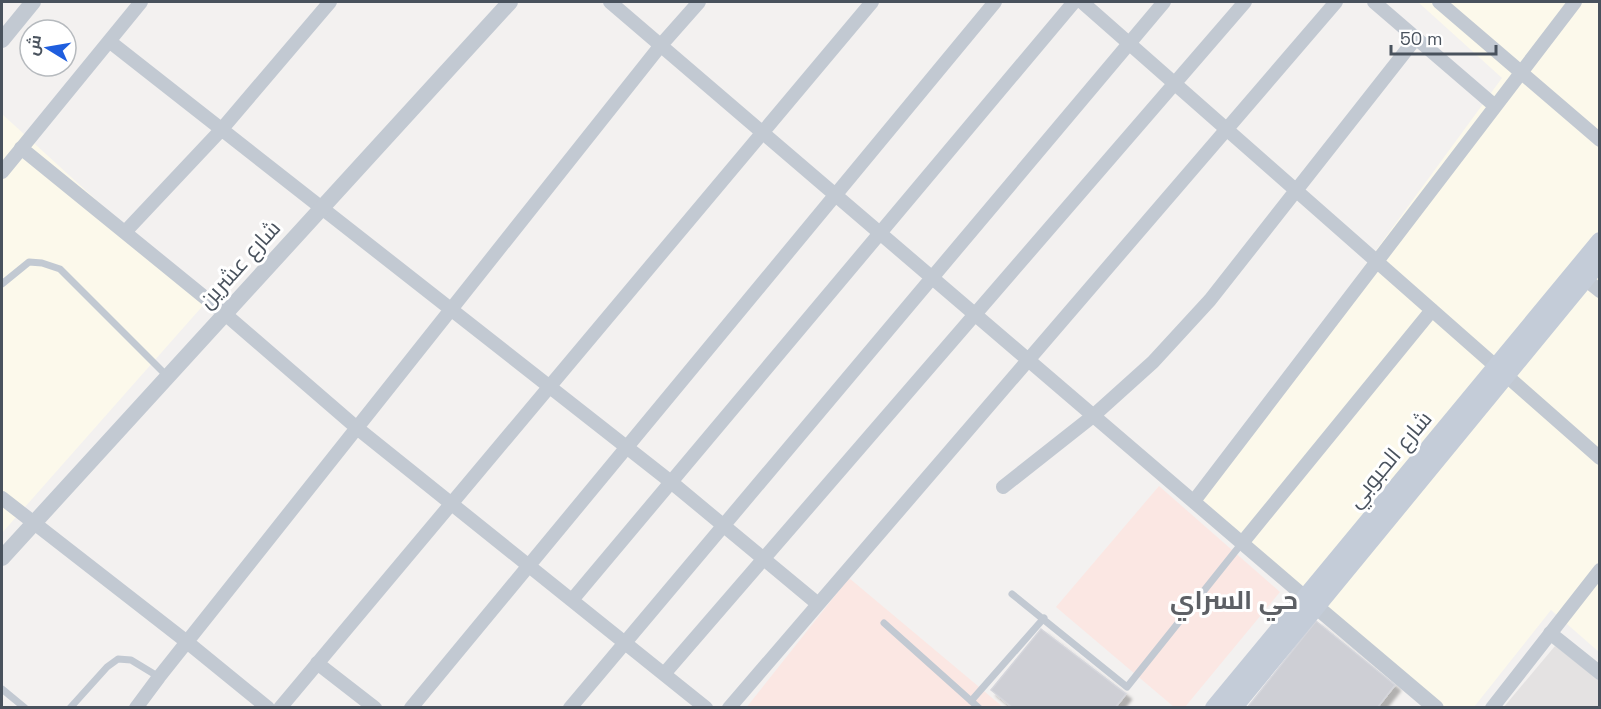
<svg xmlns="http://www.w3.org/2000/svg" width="1601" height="709" font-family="'Space Grotesk',Cairo,sans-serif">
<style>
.commercial{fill:#fcf9eb}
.education{fill:#e4e2e2}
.medical{fill:#fbe7e3}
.building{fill:#cecfd5;stroke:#d5d6dc;stroke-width:1.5;filter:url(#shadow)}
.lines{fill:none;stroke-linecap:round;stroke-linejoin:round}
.service{stroke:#c2c9d2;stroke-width:7}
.minor{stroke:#c2c9d2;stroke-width:14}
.tertiary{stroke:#c2c9d2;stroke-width:16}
.secondary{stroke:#c4ccd8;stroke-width:18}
.labels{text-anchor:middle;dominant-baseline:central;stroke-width:6;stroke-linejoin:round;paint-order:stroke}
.street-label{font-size:22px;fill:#49525d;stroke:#fff}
.quarter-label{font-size:26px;font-weight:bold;fill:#5d6065;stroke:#fff}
</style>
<defs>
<filter id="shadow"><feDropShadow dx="5.5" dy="5.5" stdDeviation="1.5" flood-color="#0004"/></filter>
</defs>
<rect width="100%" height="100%" fill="#f3f1f0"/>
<!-- commercial -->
<path class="commercial" d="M1418,2H1599V652L1551,610L1474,707H1430L1311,595L1197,495L1502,78Z
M2,114L207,301L2,533Z"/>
<!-- education -->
<path class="education" d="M1555,646L1599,680V707L1503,708Z"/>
<!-- medical -->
<path class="medical" d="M1159,486L1280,592L1185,707H1174L1056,607Z
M849,578L1003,707L746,708Z"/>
<!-- building -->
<path class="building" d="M1316,621L1395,685L1377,708H1247Z
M1041,629L1126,694L1115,708H1013L991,690Z"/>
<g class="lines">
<!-- service -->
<path class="service" d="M2,284L29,262L42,263L60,269L167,376
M1012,594L1127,687L1242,543
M884,623L979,708
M2,689L25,708
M971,701L1044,618
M70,708L107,667L118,659L131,660L159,677"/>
<!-- minor -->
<path class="minor" d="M610,2L1305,597
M1082,2L1600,458
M1374,2L1495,106
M1439,2L1600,140
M109,41L671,482L818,604
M21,148L225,314L357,428L706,708
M2,172L141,2
M125,232L221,130L330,2
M1585,279L1600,291
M1003,487L1093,416L1153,362L1210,300L1416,38
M2,498L187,642L268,708
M1194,501L1575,2
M1242,543L1432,310
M572,600L1074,2
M1550,633L1600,673
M317,663L375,708
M664,674L1245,2
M136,708L159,677L661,45L699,2
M280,708L872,2
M411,708L995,2
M570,708L1164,2
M729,708L1336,2
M1492,708L1600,570"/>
<!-- tertiary -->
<path class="tertiary" d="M2,40L33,2
M2,558L510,2
M1306,598L1436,708"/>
<!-- secondary -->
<path class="secondary" d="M1214,708L1600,241
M1233,708L1600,261"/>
</g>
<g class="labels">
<!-- street labels -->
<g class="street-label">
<text transform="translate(239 264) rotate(-48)">شارع عشرين</text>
<text transform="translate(1389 459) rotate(-50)">شارع الحبوبي</text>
</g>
<!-- quarter labels -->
<g class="quarter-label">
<text x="1234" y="600">حي السراي</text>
</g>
</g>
<!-- border -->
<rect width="1601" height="709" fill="none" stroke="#49525d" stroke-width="6"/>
<!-- north arrow -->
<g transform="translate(48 48) rotate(281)"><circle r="28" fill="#ffffff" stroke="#b6babe" stroke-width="1.5"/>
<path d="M0-4.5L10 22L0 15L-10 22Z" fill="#1f5ede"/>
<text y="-9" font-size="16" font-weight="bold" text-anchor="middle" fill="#49525d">ش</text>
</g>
<!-- scale -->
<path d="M1391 45v9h105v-9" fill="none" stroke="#49525d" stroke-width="3"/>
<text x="1400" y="45" font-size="18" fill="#49525d" stroke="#ffffff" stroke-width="4.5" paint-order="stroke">50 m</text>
</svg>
